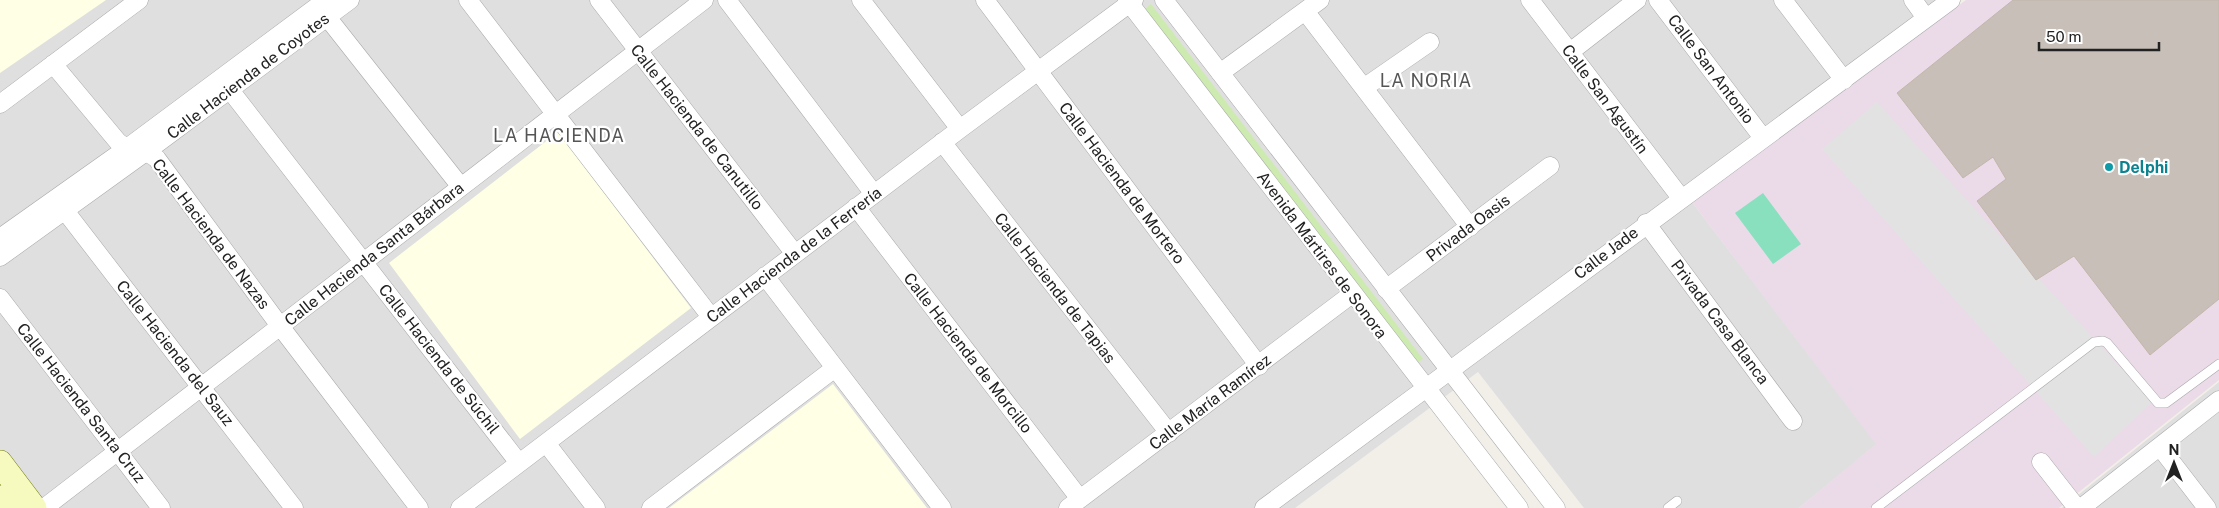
<svg xmlns="http://www.w3.org/2000/svg" width="2219" height="508" font-family="'Public Sans',sans-serif">
<style>
.residential{fill:#e0dfdf}
.industrial{fill:#ebdbe8}
.education{fill:#ffffe5}
.grass{fill:#cdebb0}
.pitch{fill:#88e0be}
.parking{fill:#e2e2e2}
.building{fill:#c7bfb8;stroke:#c4b6ab}
.lines{fill:none;stroke-linecap:round;stroke-linejoin:round}
.lane-casing{stroke:#a9a9a9;stroke-width:10}
.street-casing{stroke:#a9a9a9;stroke-width:19}
.secondary-casing{stroke:#707d05;stroke-width:26}
.lane{stroke:#fff;stroke-width:9}
.street{stroke:#fff;stroke-width:18}
.secondary{stroke:#f7fabf;stroke-width:25}
.culture-dot{fill:#0f9aa8;stroke:#fff;stroke-width:2}
.labels{text-anchor:middle;dominant-baseline:central;stroke-width:4.5;stroke-linejoin:round;paint-order:stroke}
.street-label{font-size:16px;fill:#222;stroke:#fff}
.culture-label{font-size:16px;font-weight:bold;fill:#0d838f;stroke:#fff;text-anchor:start}
.neighbourhood-label{font-size:18px;letter-spacing:1px;fill:#555;stroke:#fff}
</style>
<rect width="100%" height="100%" fill="#f2efe9"/>
<!-- residential -->
<path class="residential" d="M0,0H1959L1692,202L1877,444L1799,508H1584L1478,372L1295,508H0Z
M2219,382V508H2062Z"/>
<!-- industrial -->
<path class="industrial" d="M1966,0H2219V380L2059,508H1799L1876,444L1692,202Z"/>
<!-- education -->
<path class="education" d="M0,0H106L0,73Z
M558,132L691,308L520,439L389,263Z
M833,384L927,508H669Z"/>
<!-- grass -->
<path class="grass" d="M1151,4L1423,359L1412,366L1141,13Z"/>
<!-- pitch -->
<path class="pitch" d="M1763,193L1801,244L1773,264L1735,213Z"/>
<!-- parking -->
<path class="parking" d="M1877,102L2152,402L2094,457L1822,149Z"/>
<!-- building -->
<path class="building" d="M2013,0H2219V299L2150,355L2074,256L2036,280L1977,201L2006,179L1993,157L1963,178L1897,93Z"/>
<g class="lines">
<defs>
<path id="lane" d="M1668,508L1677,501
M1876,508L2094,342L2103,341L2107,343L2158,403H2166L2219,364"/>
<path id="street" d="M468,0L711,317
M599,0L795,254
M727,0L874,194
M861,0L960,129
M985,0L1259,366
M1127,0L1519,508
M1164,0L1556,508
M1530,0L1681,198
M1658,0L1763,138
M1783,0L1844,80
M1913,0L1926,18
M1305,11L1470,227
M327,17L461,187
M1570,52L1637,0
M53,64L118,142C130,152 145,148 157,159L280,326L419,508
M1220,73L1320,0
M1365,87L1430,42
M230,90L519,463
M0,104L139,0
M942,142L1169,433
M59,203L294,508
M856,207L1080,499
M1646,223L1793,421
M0,238L127,148L326,0
M0,257L147,151L350,0
M765,276L942,508
M1386,289L1550,166
M0,298L161,508
M546,443L596,508
M2160,447L2207,508
M2041,462L2077,508
M44,508L704,0
M460,508L960,129L1134,0
M651,508L835,368
M1068,508L1352,294
M1264,508L1951,0
M2081,508L2219,400"/>
<path id="secondary" d="M0,463L34,508
M0,498L8,508"/>
</defs>
<!-- lane casing -->
<use href="#lane" class="lane-casing"/>
<!-- street casing -->
<use href="#street" class="street-casing"/>
<!-- secondary casing -->
<use href="#secondary" class="secondary-casing"/>
<!-- lane -->
<use href="#lane" class="lane"/>
<!-- street -->
<use href="#street" class="street"/>
<!-- secondary -->
<use href="#secondary" class="secondary"/>
</g>
<!-- markers -->
<circle class="culture-dot" cx="2109" cy="167" r="5"/>
<g class="labels">
<!-- street labels -->
<g class="street-label">
<text transform="translate(1711 69) rotate(53)">Calle San Antonio</text>
<text transform="translate(248 76) rotate(-37)">Calle Hacienda de Coyotes</text>
<text transform="translate(1605 99) rotate(53)">Calle San Agustín</text>
<text transform="translate(697 127) rotate(52)">Calle Hacienda de Canutillo</text>
<text transform="translate(1122 183) rotate(53)">Calle Hacienda de Mortero</text>
<text transform="translate(1468 228) rotate(-37)">Privada Oasis</text>
<text transform="translate(211 234) rotate(53)">Calle Hacienda de Nazas</text>
<text transform="translate(1606 253) rotate(-37)">Calle Jade</text>
<text transform="translate(374 254) rotate(-38)">Calle Hacienda Santa Bárbara</text>
<text transform="translate(794 255) rotate(-37)">Calle Hacienda de la Ferrería</text>
<text transform="translate(1322 255) rotate(53)">Avenida Mártires de Sonora</text>
<text transform="translate(1055 288) rotate(52)">Calle Hacienda de Tapias</text>
<text transform="translate(1720 322) rotate(53)">Privada Casa Blanca</text>
<text transform="translate(175 353) rotate(52)">Calle Hacienda del Sauz</text>
<text transform="translate(968 353) rotate(52)">Calle Hacienda de Morcillo</text>
<text transform="translate(439 359) rotate(52)">Calle Hacienda de Súchil</text>
<text transform="translate(1210 402) rotate(-37)">Calle María Ramírez</text>
<text transform="translate(81 403) rotate(52)">Calle Hacienda Santa Cruz</text>
</g>
<!-- culture labels -->
<g class="culture-label">
<text x="2119" y="167">Delphi</text>
</g>
<!-- neighbourhood labels -->
<g class="neighbourhood-label">
<text x="1426" y="80">LA NORIA</text>
<text x="559" y="135">LA HACIENDA</text>
</g>
</g>
<!-- north arrow -->
<g transform="translate(2174 463)" stroke="#ffffff" stroke-width="4" paint-order="stroke">
<path d="M0-4L9 19L0 12L-9 19Z" fill="#222222"/>
<text y="-8" font-size="14" font-weight="bold" text-anchor="middle" fill="#222222">N</text>
</g>
<!-- scale -->
<path d="M2039 42v8h120v-8" fill="none" stroke="#222222" stroke-width="2.5"/>
<text x="2046" y="42" font-size="15" fill="#222222" stroke="#ffffff" stroke-width="4" paint-order="stroke">50 m</text>
</svg>
